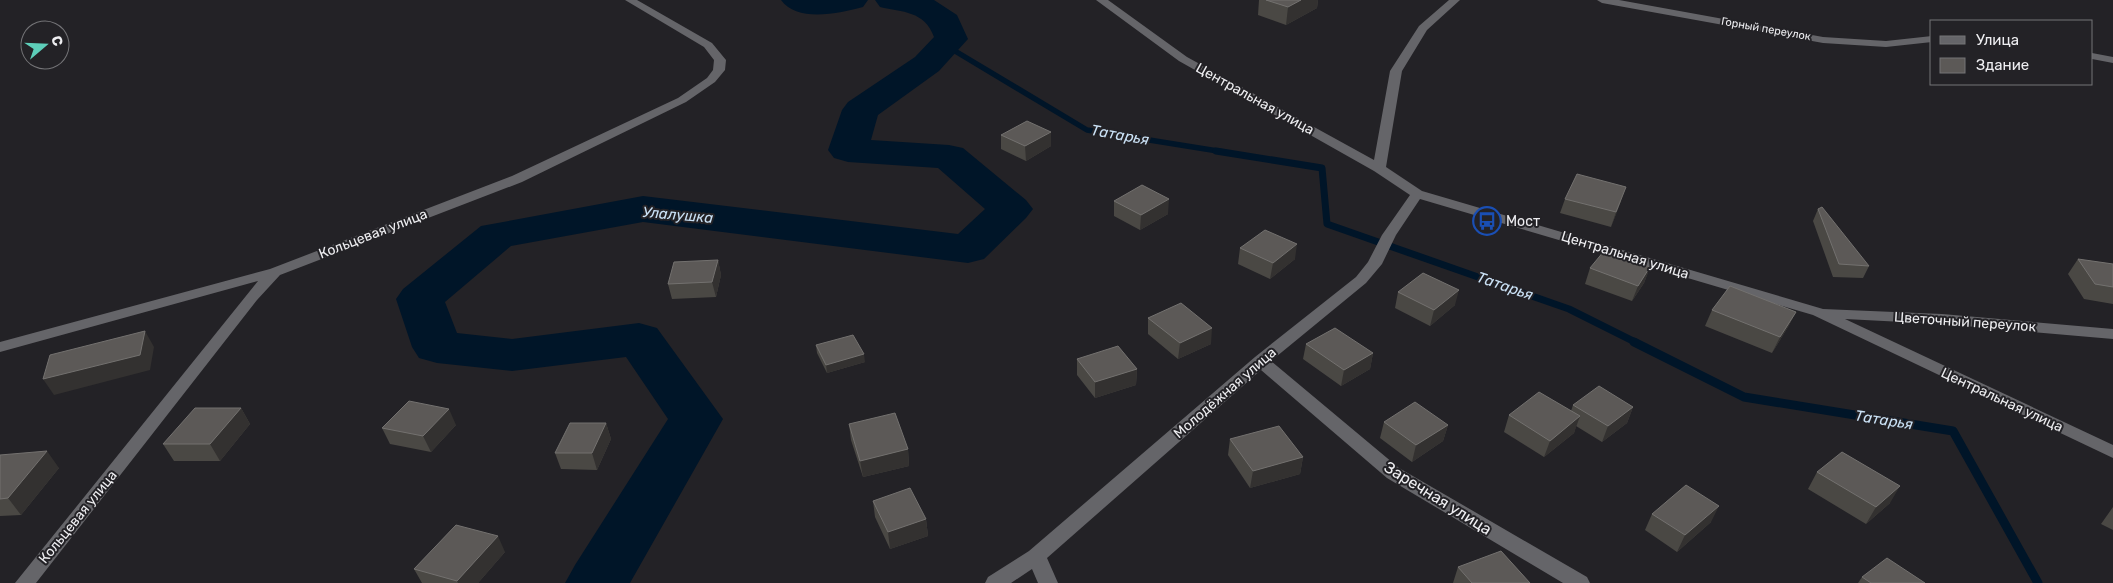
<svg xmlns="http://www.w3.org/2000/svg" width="2113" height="583" font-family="Rubik,sans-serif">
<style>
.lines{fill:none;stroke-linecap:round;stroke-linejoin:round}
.stream-far2{stroke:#001528;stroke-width:5.5}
.stream-far1{stroke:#001528;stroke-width:7}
.stream{stroke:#001528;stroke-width:9}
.river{fill:#001528;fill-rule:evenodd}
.minor{fill:#656569;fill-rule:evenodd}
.wall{fill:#4a4844}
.shaded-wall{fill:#333130}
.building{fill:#5c5957;stroke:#73716f}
.labels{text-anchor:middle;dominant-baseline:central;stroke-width:4;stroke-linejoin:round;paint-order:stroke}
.far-street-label{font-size:11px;fill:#eeeef1;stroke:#232226}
.street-label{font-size:14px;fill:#eeeef1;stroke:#232226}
.poi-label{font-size:14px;fill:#eeeef1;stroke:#232226;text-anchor:start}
.water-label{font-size:15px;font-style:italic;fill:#cbe2f6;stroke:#232226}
.near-street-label{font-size:16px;fill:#eeeef1;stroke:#232226}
</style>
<rect width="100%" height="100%" fill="#232226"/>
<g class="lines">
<!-- stream-far2 -->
<path class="stream-far2" d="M945,45L1087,130L1224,152"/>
<!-- stream-far1 -->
<path class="stream-far1" d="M1216,151L1322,168L1327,224L1569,309L1637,343"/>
<!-- stream -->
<path class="stream" d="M1634,342L1744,397L1953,431L2038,583"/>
<!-- river -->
<path class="river" d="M781,0H868L863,7C840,13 797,23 781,0Z
M875,0H934L957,15L968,39L939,71L878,115L871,140L949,145L963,148L1026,200L1033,209L1026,218L984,259L968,263L643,222L511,246L445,302L457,333L512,339L639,323L657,328L723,419L630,583H565L575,565L668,419L626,357L512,371L437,363L419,358L412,347L396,299L403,289L481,226L643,196L958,234L985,209L938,168L848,162L834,158L828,150L842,110L848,102L915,57L934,37C925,11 902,12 880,7Z"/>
<!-- minor -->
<path class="minor" d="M625,0H637L712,43L726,60L725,70L715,82L686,102L522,182L280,275L257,300L36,583H15L258,281L0,352V342L270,269L512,176L678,98L707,78L713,70L714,60L704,47Z
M1096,0H1108L1187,57L1374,160L1390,71L1419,26L1449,0H1460L1427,30L1402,71L1386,167L1422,191L1823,309L1942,314L2113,329V339L1942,324L1845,319L2113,445V458L1813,315L1420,199L1396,235L1382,264L1366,283L1271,361L1399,468L1587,577L1590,583H1563L1387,478L1261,370L1047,558L1058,583H1038L1032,569L1011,583H985L988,577L1029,551L1255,357L1356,277L1368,262L1382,235L1410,195L1374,171L1179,61Z
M1597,0H1619L1823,37L1886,41L1932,36V42L1886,47L1823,43L1602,3Z
M2092,53L2113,57V63L2092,59Z"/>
</g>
<!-- wall -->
<path class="wall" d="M1259,0H1318L1317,8L1286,25L1258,15Z
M1001,135L1051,146L1026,161L1001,149Z
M1565,199L1621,201L1611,227L1560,213Z
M1114,201L1168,214L1140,230L1114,216Z
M1818,209L1869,266L1863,278L1833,277L1813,221Z
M1240,248L1295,259L1270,279L1238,264Z
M2078,259L2113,264V304L2084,299L2068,274Z
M718,260L721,275L716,297L672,299L668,284Z
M1650,267L1644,283L1632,301L1585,284L1590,268Z
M1398,292L1455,305L1430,326L1395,308Z
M1712,310L1796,312L1788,327L1772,353L1705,326Z
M1148,318L1211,344L1178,359L1148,334Z
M1306,344L1373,353L1370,369L1341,386L1303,359Z
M816,345L865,362L827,373L817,353Z
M1077,359L1137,369L1136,385L1095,398L1077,375Z
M1573,405L1633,407L1627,423L1602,442L1576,426L1574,433L1544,457L1504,432L1509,415L1571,411Z
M241,408L250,424L220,461H174L163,444Z
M1384,422L1448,425L1443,441L1412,462L1380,438Z
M606,423L611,439L597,470L561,469L555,453Z
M849,424L908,449L909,466L863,477L851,440Z
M456,425L431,452L390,444L382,428Z
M1230,439L1303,457L1300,474L1250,488L1228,455Z
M0,455L59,468L21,515L0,516Z
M1817,472L1890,503L1866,524L1808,489Z
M873,501L926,519L928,536L890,549L875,517Z
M2113,507V530L2101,524Z
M1652,514L1711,522L1677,552L1645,530Z
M505,552L478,583H422L414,569Z
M1458,567L1530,583H1453Z
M1862,577L1925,583H1858Z"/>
<!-- shaded-wall -->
<path class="shaded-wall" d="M1301,0H1318L1317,8L1286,25L1288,7Z
M1051,132V146L1026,161L1025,146Z
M1626,187L1621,201L1611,227L1616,212Z
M1169,199L1168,214L1140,230L1141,215Z
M1297,244L1295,259L1270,279L1273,263Z
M718,260L721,275L716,297L712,282Z
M1650,267L1644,283L1632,301L1638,286Z
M1459,290L1455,305L1430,326L1434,310Z
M1796,312L1788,327L1772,353L1780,337Z
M1212,328L1211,344L1178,359L1180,343Z
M145,331L154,347L150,370L54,395L43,379Z
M1373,353L1370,369L1341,386L1344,370Z
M864,354L865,362L827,373L826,365Z
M1137,369L1136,385L1095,398V382Z
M1633,407L1627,423L1602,442L1608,426Z
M241,408L250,424L220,461L210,444Z
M449,409L456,425L431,452L423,436Z
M1580,416L1574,433L1544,457L1550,441Z
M606,423L611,439L597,470L592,453Z
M1448,425L1443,441L1412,462L1416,445Z
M908,449L909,466L863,477L860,461Z
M47,451L59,468L21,515L8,498Z
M1303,457L1300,474L1250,488L1253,471Z
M1900,486L1890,503L1866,524L1876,507Z
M1719,506L1711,522L1677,552L1685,535Z
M926,519L928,536L890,549L888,532Z
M498,536L505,552L478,583H458L457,581Z"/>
<!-- building -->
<path class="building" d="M1266,0H1301L1288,7Z
M1027,121L1051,132L1025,146L1001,135Z
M1577,174L1626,187L1616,212L1565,199Z
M1142,185L1169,199L1141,215L1114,201Z
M1822,207L1869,266L1839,264L1818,209Z
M1265,230L1297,244L1273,263L1240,248Z
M1604,251L1650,267L1638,286L1590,268Z
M2078,259L2113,264V287L2095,284Z
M718,260L712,282L668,284L674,262Z
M1423,273L1459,290L1434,310L1398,292Z
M1730,286L1796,312L1780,337L1712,310Z
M1181,303L1212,328L1180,343L1148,318Z
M1335,328L1373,353L1344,370L1306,344Z
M145,331L140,355L43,379L50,355Z
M853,335L864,354L826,365L816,345Z
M1118,346L1137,369L1095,382L1077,359Z
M1599,386L1633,407L1608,426L1573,405Z
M1539,392L1580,416L1550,441L1509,415Z
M409,401L449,409L423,436L382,428Z
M1415,402L1448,425L1416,445L1384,422Z
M195,408H241L210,444H163Z
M895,413L908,449L860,461L849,424Z
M570,423H606L592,453H555Z
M1279,426L1303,457L1253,471L1230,439Z
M47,451L8,498L0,499V455Z
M1842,452L1900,486L1876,507L1817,472Z
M1686,485L1719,506L1685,535L1652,514Z
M910,488L926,519L888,532L873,501Z
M456,525L498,536L457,581L414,569Z
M1501,551L1530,583H1472L1458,567Z
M1887,558L1925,583H1871L1862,577Z"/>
<!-- icons -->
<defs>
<symbol id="bus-ring" viewBox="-11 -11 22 22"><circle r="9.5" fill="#232226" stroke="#1a4fb4" stroke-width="1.5"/><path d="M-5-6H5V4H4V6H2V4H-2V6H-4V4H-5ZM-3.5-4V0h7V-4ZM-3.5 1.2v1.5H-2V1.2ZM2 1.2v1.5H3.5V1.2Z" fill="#1a4fb4"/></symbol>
</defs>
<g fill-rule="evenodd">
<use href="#bus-ring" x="1471" y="205" width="32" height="32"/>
</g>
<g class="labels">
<!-- far-street labels -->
<g class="far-street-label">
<text transform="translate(1766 29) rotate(10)">Горный переулок</text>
</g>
<!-- street labels -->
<g class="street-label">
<text transform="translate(1255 99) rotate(29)">Центральная улица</text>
<text transform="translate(373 234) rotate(-21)">Кольцевая улица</text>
<text transform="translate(1625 255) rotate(17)">Центральная улица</text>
<text transform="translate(1965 322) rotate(4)">Цветочный переулок</text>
<text transform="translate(1225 393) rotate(-41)">Молодёжная улица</text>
<text transform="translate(2002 400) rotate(25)">Центральная улица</text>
<text transform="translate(78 517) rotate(-51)">Кольцевая улица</text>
</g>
<!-- poi labels -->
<g class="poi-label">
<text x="1506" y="221">Мост</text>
</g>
<!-- water labels -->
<g class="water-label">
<text transform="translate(1120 135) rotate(10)">Татарья</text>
<text transform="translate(678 215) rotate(5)">Улалушка</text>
<text transform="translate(1505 286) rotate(19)">Татарья</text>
<text transform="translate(1884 420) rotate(9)">Татарья</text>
</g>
<!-- near-street labels -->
<g class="near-street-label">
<text transform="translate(1438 498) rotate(32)">Заречная улица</text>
</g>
</g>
<!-- legend -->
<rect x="1930" y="20" width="162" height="65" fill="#232226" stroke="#747477"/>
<rect x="1940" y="36" width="25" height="8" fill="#656569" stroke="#747477"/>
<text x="1976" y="45" font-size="15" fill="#eeeef1">Улица</text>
<rect x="1940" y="58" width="25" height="15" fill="#5c5957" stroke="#747477"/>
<text x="1976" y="70" font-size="15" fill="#eeeef1">Здание</text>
<!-- north arrow -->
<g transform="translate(45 45) rotate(71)"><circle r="24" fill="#232226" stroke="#747477"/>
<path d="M0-4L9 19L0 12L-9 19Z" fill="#5dceb9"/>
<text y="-8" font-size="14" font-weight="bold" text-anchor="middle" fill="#eeeef1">С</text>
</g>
</svg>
